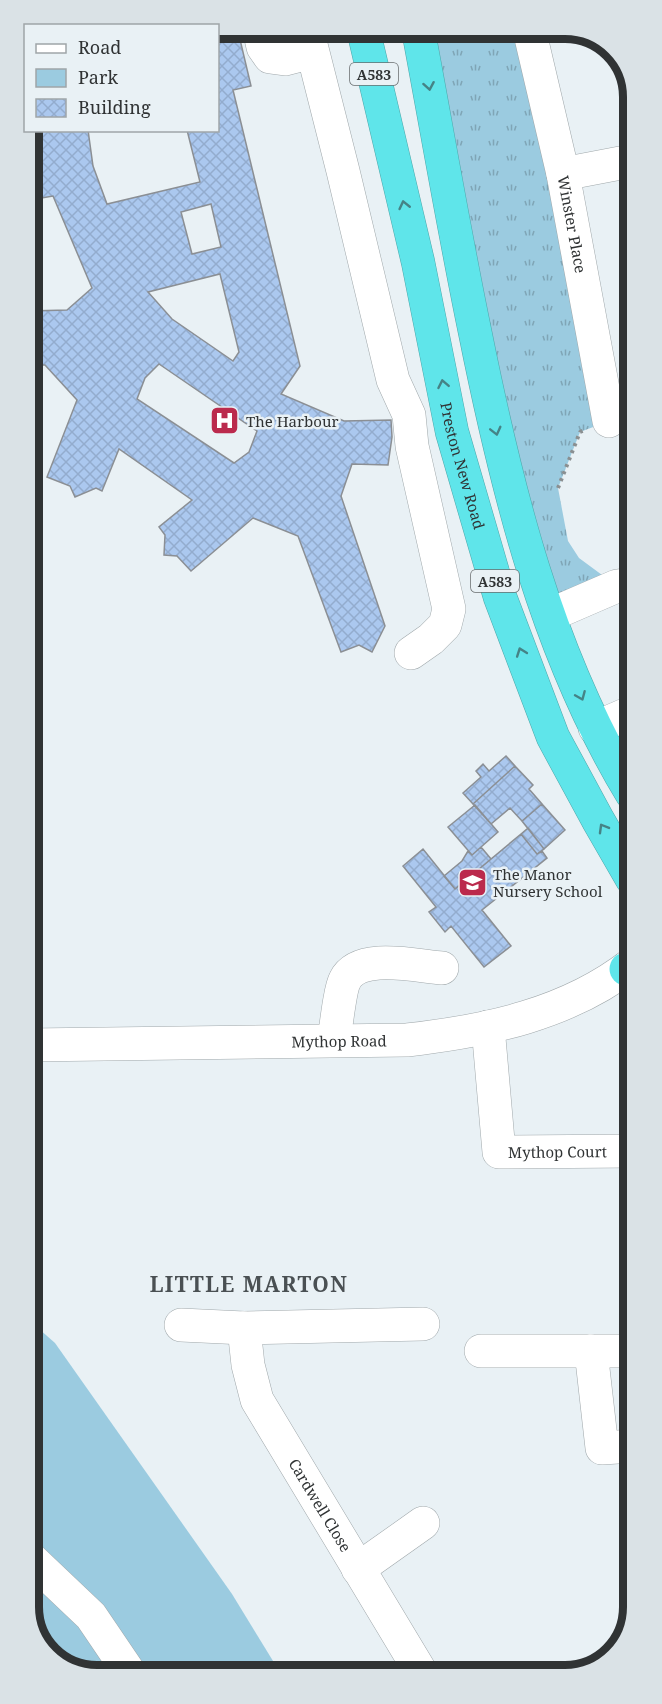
<svg xmlns="http://www.w3.org/2000/svg" width="662" height="1704" font-family="'Noto Serif',serif">
<style>
.grass{fill:url(#grass-tufts)}
.park{fill:#9bcbe0}
.building{fill:url(#building-cross-hatch);stroke:#8b8f94;stroke-width:1.5;fill-rule:evenodd}
.lines{fill:none;stroke-linecap:round;stroke-linejoin:round}
.minor-casing{stroke:#a0a8ab;stroke-width:34}
.highway-casing{stroke:#4fa7aa;stroke-width:34}
.path{stroke:#8a8f91;stroke-width:4;stroke-dasharray:3 4.5;stroke-linecap:butt}
.minor{stroke:#fff;stroke-width:33}
.highway{stroke:#5fe5ea;stroke-width:33}
.oneway{stroke:#458386}
.labels{text-anchor:middle;dominant-baseline:central;stroke-width:5;stroke-linejoin:round;paint-order:stroke}
.shield{fill:#e9f1f5;stroke:#686c6e;stroke-width:1.5}
.shield-label{font-size:14px;font-weight:bold;fill:#303334}
.street-label{font-size:15px;fill:#303334;stroke:#e9f1f5}
.poi-label{font-size:15px;fill:#303334;stroke:#e9f1f5;text-anchor:start}
.district-label{font-size:21px;font-weight:bold;letter-spacing:1.5px;fill:#4a5053;stroke:#e9f1f5}
.rim{fill:none;stroke:#303334;stroke-width:8}
</style>
<defs>
<pattern id="grass-tufts" width="24" height="20" patternUnits="userSpaceOnUse" patternTransform="scale(1.5)"><rect width="24" height="20" fill="#9bcbe0"/><path d="M3 7l-1-3M5 7V3M7 7l1-3M15 17l-1-3M17 17v-4M19 17l1-3" fill="none" stroke="#7fa5b6"/></pattern>
<pattern id="building-cross-hatch" width="8" height="8" patternUnits="userSpaceOnUse" patternTransform="scale(1.5)"><rect width="8" height="8" fill="#abc8ef"/><path d="M0 0l8 8M0 8l8-8" fill="none" stroke="#93acce"/></pattern>
</defs>
<rect width="100%" height="100%" fill="#e9f1f5"/>
<!-- grass -->
<path class="grass" d="M418,29H529L609,421L580,432L558,488L568,541L579,558L617,586L550,615Z"/>
<!-- park -->
<path class="park" d="M30,1321L55,1343L232,1594L281,1674L93,1675L52,1659L31,1625Z"/>
<!-- building -->
<path class="building" d="M218,29H234L235,32L238,31L251,86L233,90L300,366L281,394L344,421L391,420L392,437L388,465L352,464L341,496L385,626L372,652L359,645L341,652L298,536L253,518L191,571L177,556L164,555L165,535L159,527L192,500L119,449L102,491L96,488L75,497L70,486L47,477L77,400L45,365H29V311L67,310L92,288L53,196L29,200V130H88L93,166L107,204L200,182L187,130H218ZM211,204L221,247L192,254L181,212ZM220,274L239,352L233,361L172,319L148,292ZM159,364L257,431L249,452L234,463L137,399L145,378Z
M506,756L515,766L473,804L463,793L481,777L476,771L483,764L489,771Z
M515,766L533,785L529,789L542,804L522,821L510,808L491,824L473,804Z
M542,804L565,830L544,849L522,821Z
M475,805L498,832L472,855L448,827Z
M528,828L544,849L537,854L521,834Z
M521,834L537,854L542,851L547,858L482,910L511,946L484,967L451,926L445,932L429,912L436,907L403,866L423,849L455,889Z
M481,847L491,859L455,889L444,876L462,861L468,851L472,855Z"/>
<g class="lines">
<defs>
<g id="minor">
<path d="M259,29L263,47L270,57L285,59L312,52"/>
<path d="M307,29L343,171L393,380L409,415L412,446L449,609L445,625L431,639L411,653"/>
<path id="s1" d="M529,29L563,174L609,421"/>
<path d="M563,174L631,161"/>
<path d="M550,615L617,586L632,584"/>
<path d="M595,728L632,712"/>
<path id="s2" d="M488,1027L499,1152L633,1151"/>
<path d="M334,1040C336,1027 340,989 345,980C359,952 416,966 442,968"/>
<path id="s3" d="M30,1045L407,1040C487,1031 568,1014 632,964"/>
<path d="M181,1325L244,1328L423,1324"/>
<path id="s4" d="M244,1328L248,1365L257,1400L422,1674"/>
<path d="M481,1351H633"/>
<path d="M591,1351L602,1448L633,1446"/>
<path d="M31,1559L91,1616L131,1675"/>
<path d="M358,1569L423,1523"/>
</g>
<g id="highway">
<path id="s5" d="M363,29L418,262L452,432L500,597L553,737L598,820L632,879"/>
<path d="M418,29C437,130 454,231 475,332C507,491 547,654 632,794"/>
<path d="M626,969H632"/>
</g>
</defs>
<!-- minor casing -->
<use href="#minor" class="minor-casing"/>
<!-- highway casing -->
<use href="#highway" class="highway-casing"/>
<!-- path -->
<path class="path" d="M558,488L580,432L585,430"/>
<!-- minor -->
<use href="#minor" class="minor"/>
<!-- highway -->
<use href="#highway" class="highway"/>
</g>
<!-- one-way arrows -->
<defs><path id="oneway-chevron" d="M-2-3.5L2.5 0L-2 3.5" fill="none" stroke-width="1.6" stroke-linecap="round" stroke-linejoin="round" transform="scale(1.5)"/></defs>
<g class="oneway">
<use href="#oneway-chevron" transform="translate(429 86) rotate(80)"/>
<use href="#oneway-chevron" transform="translate(404 205) rotate(-103)"/>
<use href="#oneway-chevron" transform="translate(443 384) rotate(-101)"/>
<use href="#oneway-chevron" transform="translate(496 431) rotate(76)"/>
<use href="#oneway-chevron" transform="translate(521 652) rotate(-110)"/>
<use href="#oneway-chevron" transform="translate(581 696) rotate(67)"/>
<use href="#oneway-chevron" transform="translate(603 828) rotate(-120)"/>
</g>
<!-- icons -->
<defs>
<symbol id="hospital-square" viewBox="-11 -11 22 22"><rect x="-9" y="-9" width="18" height="18" rx="4" fill="#bb2a4d" stroke="#e9f1f5"/><path d="M-5-5h3v3.5h4V-5h3V5h-3V1.5h-4V5h-3Z" fill="#fff"/></symbol>
<symbol id="school-square" viewBox="-11 -11 22 22"><rect x="-9" y="-9" width="18" height="18" rx="4" fill="#bb2a4d" stroke="#e9f1f5"/><path d="M0-5L7-2L0 1L-7-2ZM-4 1L0 2.5L4 1V4Q0 6-4 4Z" fill="#fff"/></symbol>
</defs>
<g fill-rule="evenodd">
<use href="#hospital-square" x="208" y="404" width="33" height="33"/>
<use href="#school-square" x="456" y="866" width="33" height="33"/>
</g>
<g class="labels">
<!-- shield labels -->
<g class="shield">
<rect x="350" y="63" width="48" height="22" rx="4.5"/>
<rect x="471" y="570" width="48" height="22" rx="4.5"/>
</g>
<g class="shield-label">
<text x="374" y="74">A583</text>
<text x="495" y="581">A583</text>
</g>
<!-- street labels -->
<g class="street-label">
<text stroke="none"><textPath href="#s1" startOffset="200">Winster Place</textPath></text>
<text stroke="none"><textPath href="#s5" startOffset="448">Preston New Road</textPath></text>
<text stroke="none"><textPath href="#s3" startOffset="309">Mythop Road</textPath></text>
<text stroke="none"><textPath href="#s2" startOffset="184">Mythop Court</textPath></text>
<text stroke="none"><textPath href="#s4" startOffset="196">Cardwell Close</textPath></text>
</g>
<!-- poi labels -->
<g class="poi-label">
<text x="246" y="421">The Harbour</text>
<text x="493" y="874">The Manor<tspan x="493" dy="17">Nursery School</tspan></text>
</g>
<!-- district labels -->
<g class="district-label">
<text x="249" y="1284">LITTLE MARTON</text>
</g>
</g>
<!-- crop -->
<path d="M0 0H662V1704H0ZM97 39H565A58 58 0 0 1 623 97V1607A58 58 0 0 1 565 1665H97A58 58 0 0 1 39 1607V97A58 58 0 0 1 97 39Z" fill="#dae2e6" fill-rule="evenodd"/>
<path class="rim" d="M97 39H565A58 58 0 0 1 623 97V1607A58 58 0 0 1 565 1665H97A58 58 0 0 1 39 1607V97A58 58 0 0 1 97 39Z"/>
<!-- legend -->
<rect x="24" y="24" width="195" height="108" fill="#e9f1f5" stroke="#9fa5a8" stroke-width="1.5"/>
<rect x="36" y="44" width="30" height="9" fill="#ffffff" stroke="#9fa5a8" stroke-width="1.5"/>
<text x="78" y="54" font-size="18" fill="#303334">Road</text>
<rect x="36" y="69" width="30" height="18" fill="#9bcbe0" stroke="#9fa5a8" stroke-width="1.5"/>
<text x="78" y="84" font-size="18" fill="#303334">Park</text>
<rect x="36" y="99" width="30" height="18" fill="url(#building-cross-hatch)" stroke="#9fa5a8" stroke-width="1.5"/>
<text x="78" y="114" font-size="18" fill="#303334">Building</text>
</svg>
